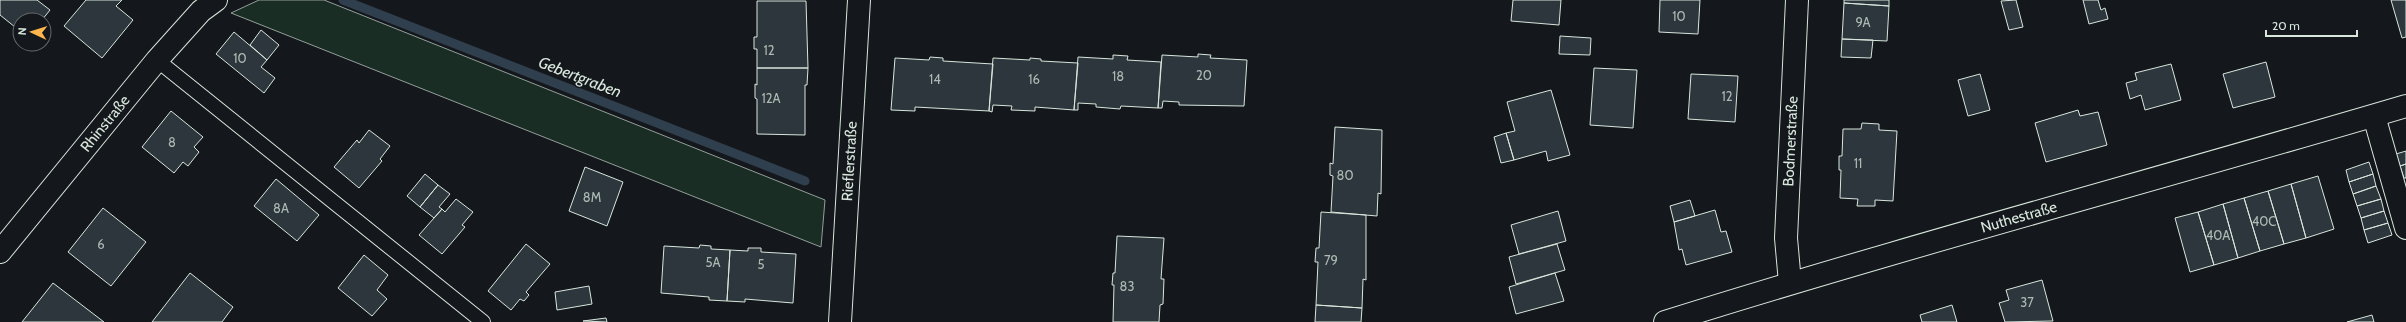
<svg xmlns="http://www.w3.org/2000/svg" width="2406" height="322" font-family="Cabin,sans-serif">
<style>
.green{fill:#1a2d24;stroke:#939e99}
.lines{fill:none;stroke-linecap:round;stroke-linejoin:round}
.stream{stroke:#2f3f4d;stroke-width:9}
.building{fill:#2c363c;stroke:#d8e6dc}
.service-casing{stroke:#d8e6dc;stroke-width:16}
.minor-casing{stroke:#d8e6dc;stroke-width:24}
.service{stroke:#14181c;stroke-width:14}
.minor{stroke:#14181c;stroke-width:22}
.labels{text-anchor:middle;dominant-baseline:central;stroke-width:3;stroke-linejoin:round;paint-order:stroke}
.number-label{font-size:13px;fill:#adbab4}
.street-label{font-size:15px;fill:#d8e6dc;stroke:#14181c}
.water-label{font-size:16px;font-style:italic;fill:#d8e6dc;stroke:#14181c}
</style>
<rect width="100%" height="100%" fill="#14181c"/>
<!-- green -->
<path class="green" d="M259,0H324L825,200L821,247L231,13Z"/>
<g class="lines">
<!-- stream -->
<path class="stream" d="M343,0L805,181"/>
</g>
<!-- building -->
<path class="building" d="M0,0H37L50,10L42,20H20V31L0,15Z
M86,0H122L116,6L133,20L102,58L64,26Z
M1513,0H1561L1559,25L1511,21Z
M1660,0H1700L1698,34L1659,32Z
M1844,0H1889V6L1844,3Z
M2016,0L2023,27L2009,30L2001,1Z
M2083,0H2098L2101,10L2105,8L2108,19L2089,24Z
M2391,0H2406V37L2402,38Z
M757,1H806L808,68H757V49H754V37H757Z
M1844,3L1889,6L1887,41L1842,39Z
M261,30L279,45L267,60L250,45Z
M234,32L267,60L261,67L275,78L264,93L216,54Z
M1560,36L1591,38L1590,55L1559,54Z
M1842,39L1873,40L1871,58L1841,57Z
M1198,54L1211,55L1210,58L1247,60L1244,106L1179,105V102L1163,101L1162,108H1158L1162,55L1198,57Z
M1113,55L1128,56L1127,60L1161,62L1158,108L1121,106L1120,109L1096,107V104L1078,103V110H1074L1078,57L1113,59Z
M930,57L943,58V61L993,64L989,111L915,107V111L891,110L895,58L929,60Z
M993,58L1030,60V58L1041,59V61L1078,63L1074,110L1035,107V111L1011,110L1012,106L993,105L992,112L989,111Z
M2266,62L2275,97L2233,108L2223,74Z
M2171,64L2181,100L2145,110L2141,95L2130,99L2126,83L2137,80L2135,73Z
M757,68H808L807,85H805V135L757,134V99L755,98V84L757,85Z
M1594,68L1637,70L1633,128L1590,125Z
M1691,74L1738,76L1735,122L1688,119Z
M1980,74L1990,110L1968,116L1958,80Z
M1551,90L1570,155L1548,161L1546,151L1514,160L1506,133L1515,131L1507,102Z
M2078,110L2080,116L2098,112L2107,145L2046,162L2035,123Z
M171,111L203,137L194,147L199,152L188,166L183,162L174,173L142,147Z
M1862,123L1879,124V130L1897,131L1893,201L1875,200V206H1857L1858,199L1840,198L1841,170H1839V156H1842L1843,129H1861Z
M1335,127L1382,130L1381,194L1378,193L1377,216L1331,212L1333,176L1330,175V163L1333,164Z
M369,130L390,146L380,159L382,161L359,188L334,167L357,140L359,143Z
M1506,133L1514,160L1501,163L1494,137Z
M2406,151V164L2400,166L2396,154Z
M2369,162L2373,174L2349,182L2346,170Z
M2406,164V178H2404L2400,166Z
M585,167L623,182L607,226L569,211Z
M425,174L438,185L420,207L407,196Z
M2373,174L2376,186L2353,194L2349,182Z
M2318,176L2334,229L2306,238L2291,184Z
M276,179L319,215L297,241L254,206Z
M2291,184L2306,238L2284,244L2268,191Z
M438,185L450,194L439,207L442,209L434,218L420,207Z
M2376,186L2381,199L2357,206L2353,194Z
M2268,191L2284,244L2260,251L2244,198Z
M2244,198L2260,251L2238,258L2223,204Z
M456,199L473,212L462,225L465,227L442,254L419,235L442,209L445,212Z
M2381,199L2384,211L2361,218L2357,206Z
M1690,200L1695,216L1674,222L1670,206Z
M2223,204L2238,258L2214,265L2198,212Z
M103,208L146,242L111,286L68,252Z
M1715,210L1721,232L1726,231L1732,252L1686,265L1682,249L1679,250L1674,222Z
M1558,211L1566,241L1519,254L1511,225Z
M2384,211L2388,223L2364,230L2361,218Z
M1321,212L1366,215V280L1363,279L1362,308L1316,305L1318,262H1315L1316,248H1319Z
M2198,212L2214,265L2190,272L2175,218Z
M2388,223L2392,235L2368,243L2364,230Z
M1117,236L1164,238L1161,279H1164L1163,304L1160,305L1159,322H1113L1114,285H1112L1113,273H1115Z
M526,244L550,264L526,292L529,295L524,301L520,299L511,310L488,291Z
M1557,244L1565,270L1516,284L1509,257Z
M700,245L711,246V249L730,250L727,301L709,300V297L661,293L664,246L699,248Z
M748,248H761V252L796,254L793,303L745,299V302L727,301L730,250L748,251Z
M364,255L388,275L377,290L387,299L372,316L338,288Z
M190,273L233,307L222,322H152Z
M1555,273L1564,301L1516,314L1509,287Z
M2042,280L2053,321L2005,322L1999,303L2009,300L2006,290Z
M53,283L104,322H22Z
M589,286L592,304L557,310L555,292Z
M1316,305L1362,308L1361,322H1315Z
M1952,305L1957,322H1922L1920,315Z
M2372,315L2374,322H2347Z
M606,318L607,322L583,321Z"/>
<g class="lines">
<defs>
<path id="service" d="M157,60L483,322"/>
<g id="minor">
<path d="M2374,116L2406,228"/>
<path id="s1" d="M0,252L157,60L201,11L216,0"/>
<path id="s2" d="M1790,283L1786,238L1797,0"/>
<path id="s3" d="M840,322L859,0"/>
<path id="s4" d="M1665,322C1911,245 2159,179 2406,106"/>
</g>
</defs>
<!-- service casing -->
<use href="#service" class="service-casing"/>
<!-- minor casing -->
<use href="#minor" class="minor-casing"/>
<!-- service -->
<use href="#service" class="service"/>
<!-- minor -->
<use href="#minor" class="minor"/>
</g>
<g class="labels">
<!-- number labels -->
<g class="number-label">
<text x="1679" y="16">10</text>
<text x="1863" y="22">9A</text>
<text x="769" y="50">12</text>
<text x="240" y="58">10</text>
<text x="1204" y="75">20</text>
<text x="1118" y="76">18</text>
<text x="935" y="79">14</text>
<text x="1034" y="79">16</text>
<text x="1727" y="96">12</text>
<text x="771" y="98">12A</text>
<text x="172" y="142">8</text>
<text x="1858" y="163">11</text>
<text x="1345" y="175">80</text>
<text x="592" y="197">8M</text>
<text x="281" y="208">8A</text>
<text x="2264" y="221">40C</text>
<text x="2218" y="235">40A</text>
<text x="101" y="244">6</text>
<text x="1331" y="260">79</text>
<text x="713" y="262">5A</text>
<text x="761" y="264">5</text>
<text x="1127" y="286">83</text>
<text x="2027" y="302">37</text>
</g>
<!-- street labels -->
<g class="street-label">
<text stroke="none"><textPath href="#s1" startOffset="166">Rhinstraße</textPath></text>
<text stroke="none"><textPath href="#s2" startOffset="142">Bodmerstraße</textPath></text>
<text stroke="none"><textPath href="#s3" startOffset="161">Rieflerstraße</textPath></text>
<text stroke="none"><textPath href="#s4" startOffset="369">Nuthestraße</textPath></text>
</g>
<!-- water labels -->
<g class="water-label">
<text transform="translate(580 77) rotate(21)">Gebertgraben</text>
</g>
</g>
<!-- north arrow -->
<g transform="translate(32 32) rotate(274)"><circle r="19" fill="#14181c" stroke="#626a69"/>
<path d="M0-3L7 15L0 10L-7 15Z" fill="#ffb74d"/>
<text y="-6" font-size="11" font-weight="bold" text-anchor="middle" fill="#d8e6dc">N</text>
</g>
<!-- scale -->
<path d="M2266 30v6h91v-6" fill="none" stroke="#d8e6dc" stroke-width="2"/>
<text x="2272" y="30" font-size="12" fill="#d8e6dc" stroke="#14181c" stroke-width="3" paint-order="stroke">20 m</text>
</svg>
